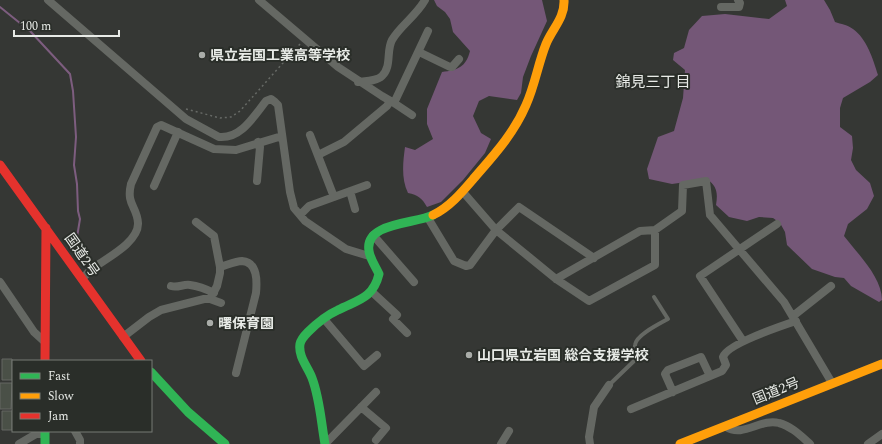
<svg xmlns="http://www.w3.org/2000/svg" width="882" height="444" font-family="Spectral,'Noto Sans JP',serif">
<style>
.forest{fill:#745777}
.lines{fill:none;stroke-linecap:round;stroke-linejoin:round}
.stream{stroke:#7d5d7f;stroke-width:2}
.building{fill:#4a5047;stroke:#646663}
.path{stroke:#676a66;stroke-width:1.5;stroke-dasharray:2 3;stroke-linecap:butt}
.lane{stroke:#656863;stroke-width:4}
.street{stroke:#656863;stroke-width:8}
.fast{stroke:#30b455;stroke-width:9}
.slow{stroke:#ff9f0a;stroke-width:9}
.jam{stroke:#e5322d;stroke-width:9}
.poi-dot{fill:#a9aca8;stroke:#2a2e29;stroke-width:1.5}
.labels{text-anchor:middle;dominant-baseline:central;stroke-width:4;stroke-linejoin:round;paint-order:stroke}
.poi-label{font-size:14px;font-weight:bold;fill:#e8ebe7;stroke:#2a2e29;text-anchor:start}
.street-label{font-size:14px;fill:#e8ebe7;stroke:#2a2e29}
.neighbourhood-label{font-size:15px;fill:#e8ebe7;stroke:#2a2e29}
</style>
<rect width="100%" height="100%" fill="#353734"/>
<!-- forest -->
<path class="forest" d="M434,0H542L547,21L531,56L523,77L521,93L517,100L489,96L479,101L473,116L481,133L491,139L485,153L463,180L441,202L427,207C422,198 418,195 408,193C401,179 403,162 405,147L415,150L433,139L427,124V109L442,72C458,70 466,67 470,51L453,32L450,19L445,12L437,6Z
M785,0H824L830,10L835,22C841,24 848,25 853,29C867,39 873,59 878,75L870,82L843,98L840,108V127L852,136L853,148L851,160L856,170L870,183L874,196L867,209L848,224L844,236C857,253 882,277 882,300L879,302L851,286L844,278L835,277L812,269L787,245L785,232L780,223L773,218L759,217L747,221L729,217L716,205C718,193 717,186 707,179L672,184L649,179L647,169L658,137L674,131L683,98L685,70L673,60L674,53L684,48L689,30L702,16L725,14L769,19L787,6Z"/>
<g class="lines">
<!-- stream -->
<path class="stream" d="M0,7L31,32L70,74L73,91L76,137L74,165L77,184L78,211L80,219L77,237L74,246L75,254"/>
</g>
<!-- building -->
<path class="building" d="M2,359H12V380H2Z
M0,383H12L11,409H0Z
M2,411H12V430H2Z"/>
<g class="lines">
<!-- path -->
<path class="path" d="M186,109L220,118L231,117L240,111L300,44"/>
<!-- lane -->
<path class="lane" d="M609,385L634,361C637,356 634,351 635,345C636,335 659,324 668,319L654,297"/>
<!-- street -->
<path class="street" d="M48,0L186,119L219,137C241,139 254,116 266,101L271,99L275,102L278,105L290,192L294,208L305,221L346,249L369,256
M259,0L338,67L382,96L394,103L428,31
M721,7H739L740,3L738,0
M419,52L450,67H452L459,59
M358,82C366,81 377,81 382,76C392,66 386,51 392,40C400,26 416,16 425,0
M394,103L412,115
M310,135L334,197
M318,155L344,142L387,106L390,101
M257,181L260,147L258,142
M154,186L178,132
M350,191L355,209
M463,192L496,230L556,279L589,301L655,265V230
M300,215L309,206L367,185
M428,218L454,261L466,266L470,265L496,230L519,207L594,258
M196,222L214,236L220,267V273L217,286L210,299
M373,235L414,282
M220,267C227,265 236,261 242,261C258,262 257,282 256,293L236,373
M82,279C86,275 89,271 93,268C107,258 139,242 138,223C137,206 126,205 131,184L157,127L161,125L214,149L236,150L282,136
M556,279L640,231L655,230L682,211L683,185L706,181L710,215L784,302L832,383
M0,282L34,332L45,342
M171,286C178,288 183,284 190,285C198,286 206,289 214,293
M371,291L397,315L393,319L407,333
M793,316L831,286
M324,319L364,366L377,355
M123,337L149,317L161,310L204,299H210L221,303
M743,341L700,276L777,224
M673,392L665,374L668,370L701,357L710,376
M361,407L386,428L376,440
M631,409L722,371L726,365L723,357C727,344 781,326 796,321
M726,427C743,438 761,418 779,423C791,426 801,436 810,444
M75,431L80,440V444
M19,444L36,434H45
M325,444L376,392
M501,444L509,431
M590,444L589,437L594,407L609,385
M868,444L882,434"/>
<!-- fast -->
<path class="fast" d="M151,372L188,412L225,444
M45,431V444
M325,444C321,422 320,399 312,378C308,367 298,357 300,344C301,339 305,335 308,332C317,323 327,315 338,310C357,300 373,299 379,274C376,267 370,259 369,251C364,222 416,224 433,215"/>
<!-- slow -->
<path class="slow" d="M433,215C450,207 463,191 475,177C495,154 514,133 526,105C535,85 538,64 546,44C552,29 565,18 564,0
M680,444L882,364"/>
<!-- jam -->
<path class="jam" d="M0,165L141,361
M45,361L46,228"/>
</g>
<!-- markers -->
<g class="poi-dot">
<circle cx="202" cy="55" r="4"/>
<circle cx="210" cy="323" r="4"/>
<circle cx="469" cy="355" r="4"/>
</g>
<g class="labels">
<!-- poi labels -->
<g class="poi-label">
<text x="210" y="55">県立岩国工業高等学校</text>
<text x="218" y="323">曙保育園</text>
<text x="477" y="355">山口県立岩国 総合支援学校</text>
</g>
<!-- street labels -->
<g class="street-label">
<text transform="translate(82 255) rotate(55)">国道2号</text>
<text transform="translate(776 391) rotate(-22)">国道2号</text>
</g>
<!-- neighbourhood labels -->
<g class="neighbourhood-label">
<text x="653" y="82">錦見三丁目</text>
</g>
</g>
<!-- legend -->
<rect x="12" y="360" width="140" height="72" fill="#2a2e29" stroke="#767a75"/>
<rect x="20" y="373" width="20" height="6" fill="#30b455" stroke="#767a75"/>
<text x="48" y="380" font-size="12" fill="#e8ebe7">Fast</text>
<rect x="20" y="393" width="20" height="6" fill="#ff9f0a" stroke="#767a75"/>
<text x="48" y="400" font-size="12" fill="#e8ebe7">Slow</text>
<rect x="20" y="413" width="20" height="6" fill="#e5322d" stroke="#767a75"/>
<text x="48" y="420" font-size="12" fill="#e8ebe7">Jam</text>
<!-- scale -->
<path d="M14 30v6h105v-6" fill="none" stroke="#e8ebe7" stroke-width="2"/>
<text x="20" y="30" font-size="12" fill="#e8ebe7" stroke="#2a2e29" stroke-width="3" paint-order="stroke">100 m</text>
</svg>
